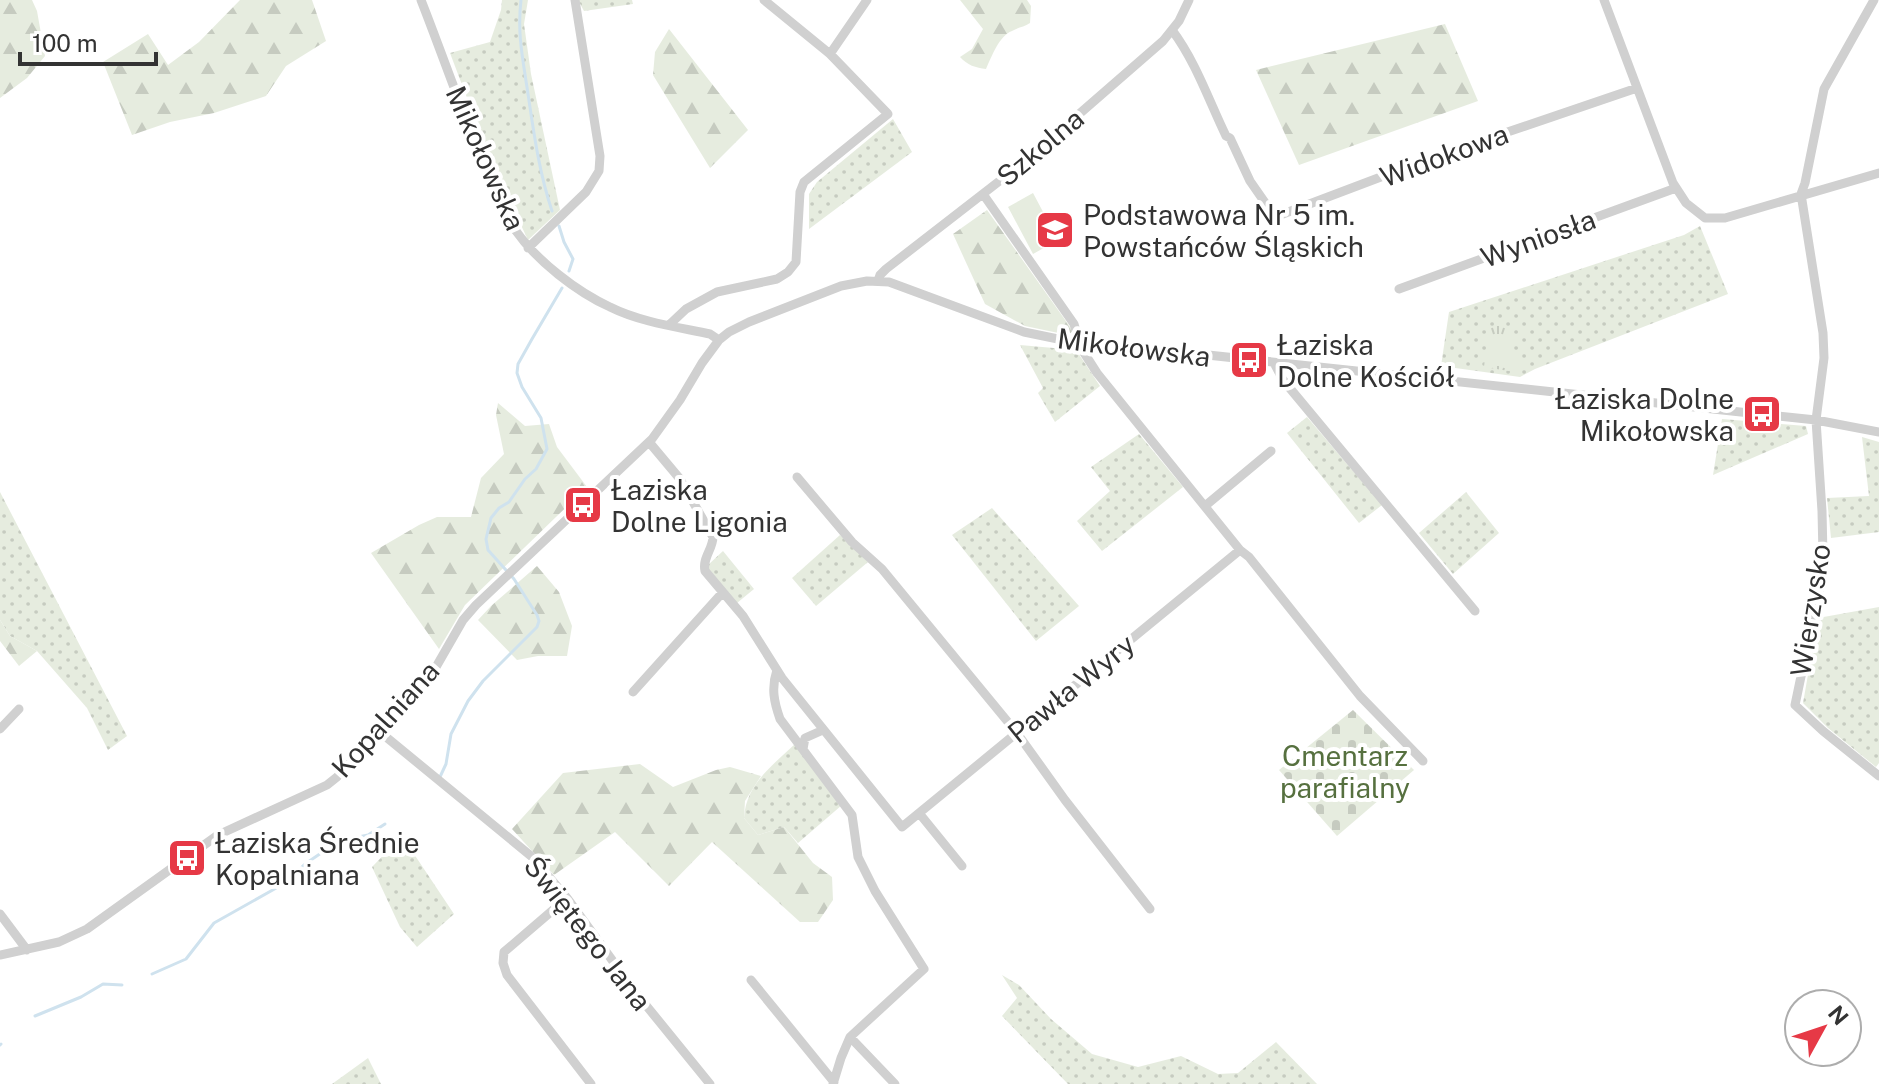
<svg xmlns="http://www.w3.org/2000/svg" width="1879" height="1084" font-family="'Public Sans',sans-serif">
<style>
.grass{fill:url(#grass-dots)}
.forest{fill:url(#forest-firs)}
.cemetery{fill:url(#cemetery-stones)}
.park{fill:url(#park-tufts)}
.garden{fill:#e6ecdf}
.lines{fill:none;stroke-linecap:round;stroke-linejoin:round}
.stream{stroke:#cfe2ee;stroke-width:3}
.minor{stroke:#d0d0d0;stroke-width:9}
.labels{text-anchor:middle;dominant-baseline:central;stroke-width:8;stroke-linejoin:round;paint-order:stroke}
.street-label{font-size:28px;fill:#333;stroke:#fff}
.poi-label{font-size:28px;fill:#333;stroke:#fff;text-anchor:start}
.park-label{font-size:28px;fill:#56703f;stroke:#fff}
</style>
<defs>
<pattern id="grass-dots" width="8" height="8" patternUnits="userSpaceOnUse" patternTransform="scale(2)"><rect width="8" height="8" fill="#e6ecdf"/><path d="M2 2h.1M6 6h.1" fill="none" stroke="#c6cbc0" stroke-width="1.8" stroke-linecap="round"/></pattern>
<pattern id="forest-firs" width="22" height="20" patternUnits="userSpaceOnUse" patternTransform="scale(2)"><rect width="22" height="20" fill="#e6ecdf"/><path d="M5 1l3.5 6h-7zM16 11l3.5 6h-7z" fill="#c6cbc0"/></pattern>
<pattern id="cemetery-stones" width="16" height="16" patternUnits="userSpaceOnUse" patternTransform="scale(2)"><rect width="16" height="16" fill="#e6ecdf"/><path d="M2 7V4a2 2 0 0 1 4 0v3zM10 15v-3a2 2 0 0 1 4 0v3z" fill="#c6cbc0"/></pattern>
<pattern id="park-tufts" width="24" height="20" patternUnits="userSpaceOnUse" patternTransform="scale(2)"><rect width="24" height="20" fill="#e6ecdf"/><path d="M3 7l-1-3M5 7V3M7 7l1-3M15 17l-1-3M17 17v-4M19 17l1-3" fill="none" stroke="#c6cbc0"/></pattern>
</defs>
<rect width="100%" height="100%" fill="#fff"/>
<!-- grass -->
<path class="grass" d="M502,0H528L524,24L531,74L560,210L528,240L492,164L450,53L490,42L501,10Z
M578,0H632L633,4L584,11Z
M893,119L912,152L809,229V194L817,182Z
M1700,226L1728,294L1535,369L1520,377L1441,366L1449,312L1684,235Z
M1020,345L1076,350L1100,386L1055,422L1038,393L1043,388Z
M1307,417L1382,505L1359,523L1287,433Z
M1722,419L1806,426L1808,434L1713,475Z
M1139,434L1183,487L1102,551L1077,521L1110,491L1091,467Z
M1862,437L1879,442V532L1831,538L1827,498L1869,496Z
M0,492L127,736L108,750L87,708L37,651L10,636L0,620Z
M1466,492L1499,533L1453,574L1419,533Z
M992,508L1079,606L1036,641L952,535Z
M840,535L868,562L816,606L792,578Z
M723,551L754,589L737,603L709,571L708,565Z
M1879,607V763L1876,767L1828,728L1803,703L1818,618Z
M795,744L842,805L798,843L784,827L758,835L744,818C746,784 772,766 795,744Z
M402,836L454,914L417,947L400,927L372,867Z
M1002,975L1019,985L1051,1019L1092,1054L1138,1067L1181,1056L1218,1074L1238,1073L1276,1042L1317,1084H1068L1002,1016L1017,998Z
M368,1058L381,1084H332Z"/>
<!-- forest -->
<path class="forest" d="M0,0H32L37,11L45,56L27,78L0,98Z
M240,0H312L326,41L286,66L266,96L214,113L170,122L132,135L103,62L148,34L168,65L199,42Z
M960,0H1027L1031,6L1030,23C1024,27 1019,27 1012,31C999,36 992,56 986,69C976,68 967,65 960,57L972,49L983,29Z
M1445,24L1478,101L1299,165L1256,70Z
M669,29L748,130L710,168L653,75L655,52Z
M987,210L1073,331L1068,335L1025,326L985,304L953,234Z
M498,403L525,426L549,424L557,447L587,487L465,605L439,649L371,553L419,525L437,517H471L481,478L504,454L496,415Z
M537,566L559,592L572,626L567,656H538L517,660L478,620L491,606Z
M0,620L10,636L37,651L19,666L0,641Z
M640,764L673,787L716,770L730,767L761,776L745,801L744,818L758,835L784,827L813,863L832,877L833,900L818,922H800L712,842L669,886L615,832L554,875L512,829L563,773Z"/>
<!-- cemetery -->
<path class="cemetery" d="M1353,710L1414,770L1337,836L1279,770Z"/>
<!-- park -->
<path class="park" d="M1504,322L1520,366L1509,371L1484,367L1489,328Z"/>
<!-- garden -->
<path class="garden" d="M1033,193L1058,240L1033,254L1008,207Z"/>
<g class="lines">
<!-- stream -->
<path class="stream" d="M521,0C517,35 523,59 528,94C534,134 539,172 552,211
M559,226L564,242L573,259L569,271
M439,779L446,764L451,734L468,701L483,681L537,627L539,621L537,615L514,579L488,550L486,539L491,518L499,508L509,502L525,479L536,469L547,449L541,418L522,387L517,373L518,364L532,339L562,288
M152,974L186,959L214,923L278,887L289,879L305,864L330,847L339,841L368,835L385,824
M35,1016L81,997L103,984L122,985
M0,1045L1,1044"/>
<!-- minor -->
<path class="minor" d="M421,0C441,51 459,103 480,154C491,180 499,208 516,231C537,261 577,292 610,307C640,322 677,327 710,334L719,340
M1604,0L1673,183L1686,203L1705,218H1725L1879,173
M1874,0L1824,89L1805,183L1801,194L1823,333L1824,358L1816,420L1822,511L1823,556L1821,581L1795,705L1823,731L1879,776
M1172,30C1196,62 1209,101 1226,136L1230,138L1250,181L1275,217L1431,158L1637,88
M830,54L867,0
M983,194L1074,324L1081,348L1097,373L1240,550L1249,557L1360,696L1423,761
M528,248L586,192L599,171L600,156L575,0
M878,281L880,275L886,269L1024,162L1163,41L1179,21L1189,0
M1399,289L1676,188
M669,325L686,309L717,292L777,279L788,272L796,262L800,192L804,182L888,114L830,54L764,0
M1274,363L1283,380L1475,611
M649,442L680,479L713,537C713,549 702,558 705,571L743,616L782,678L902,827L1240,550
M797,477L852,542L882,569L1017,733L1065,800L1150,909
M1205,506L1271,451
M777,670C771,688 774,702 780,719L852,815L858,857L875,891L924,969L850,1037L841,1058L833,1084
M633,692L723,592
M0,729L19,709
M380,732L531,856L567,898L636,993L710,1084
M803,749L805,738L823,730
M919,813L962,866
M567,898L504,952L503,963L507,975L591,1084
M0,914L27,950
M0,955L59,942L87,929L218,835L327,785L337,777L416,694L432,674L463,620L476,605L652,439L680,400L702,363L719,340L729,332L749,322L841,286L867,281L889,282L1024,332L1058,339L1816,420L1879,432
M751,980L834,1082
M850,1037L895,1084"/>
</g>
<!-- icons -->
<defs>
<symbol id="school-square" viewBox="-11 -11 22 22"><rect x="-9" y="-9" width="18" height="18" rx="4" fill="#e63946" stroke="#fff"/><path d="M0-5L7-2L0 1L-7-2ZM-4 1L0 2.5L4 1V4Q0 6-4 4Z" fill="#fff"/></symbol>
<symbol id="bus-square" viewBox="-11 -11 22 22"><rect x="-9" y="-9" width="18" height="18" rx="4" fill="#e63946" stroke="#fff"/><path d="M-5-6H5V4H4V6H2V4H-2V6H-4V4H-5ZM-3.5-4V0h7V-4ZM-3.5 1.2v1.5H-2V1.2ZM2 1.2v1.5H3.5V1.2Z" fill="#fff"/></symbol>
</defs>
<g fill-rule="evenodd">
<use href="#school-square" x="1033" y="208" width="44" height="44"/>
<use href="#bus-square" x="1227" y="338" width="44" height="44"/>
<use href="#bus-square" x="1740" y="392" width="44" height="44"/>
<use href="#bus-square" x="561" y="483" width="44" height="44"/>
<use href="#bus-square" x="165" y="836" width="44" height="44"/>
</g>
<g class="labels">
<!-- street labels -->
<g class="street-label">
<text transform="translate(1040 147) rotate(-40)">Szkolna</text>
<text transform="translate(1444 155) rotate(-20)">Widokowa</text>
<text transform="translate(486 158) rotate(66)">Mikołowska</text>
<text transform="translate(1538 238) rotate(-20)">Wyniosła</text>
<text transform="translate(1134 347) rotate(7)">Mikołowska</text>
<text transform="translate(1810 610) rotate(-81)">Wierzysko</text>
<text transform="translate(1071 688) rotate(-39)">Pawła Wyry</text>
<text transform="translate(385 719) rotate(-48)">Kopalniana</text>
<text transform="translate(588 933) rotate(52)">Świętego Jana</text>
</g>
<!-- poi labels -->
<g class="poi-label">
<text x="1083" y="214">Podstawowa Nr 5 im.<tspan x="1083" dy="32">Powstańców Śląskich</tspan></text>
<text x="1277" y="344">Łaziska<tspan x="1277" dy="32">Dolne Kościół</tspan></text>
<text x="1734" y="398" text-anchor="end">Łaziska Dolne<tspan x="1734" dy="32">Mikołowska</tspan></text>
<text x="611" y="489">Łaziska<tspan x="611" dy="32">Dolne Ligonia</tspan></text>
<text x="215" y="842">Łaziska Średnie<tspan x="215" dy="32">Kopalniana</tspan></text>
</g>
<!-- park labels -->
<g class="park-label">
<text x="1345" y="755">Cmentarz<tspan x="1345" dy="32">parafialny</tspan></text>
</g>
</g>
<!-- north arrow -->
<g transform="translate(1823 1028) rotate(50)"><circle r="38" fill="#ffffff" stroke="#adadad" stroke-width="2"/>
<path d="M0-6L14 30L0 20L-14 30Z" fill="#e63946"/>
<text y="-12" font-size="22" font-weight="bold" text-anchor="middle" fill="#333333">N</text>
</g>
<!-- scale -->
<path d="M20 52v12h136v-12" fill="none" stroke="#333333" stroke-width="4"/>
<text x="32" y="52" font-size="24" fill="#333333" stroke="#ffffff" stroke-width="6" paint-order="stroke">100 m</text>
</svg>
